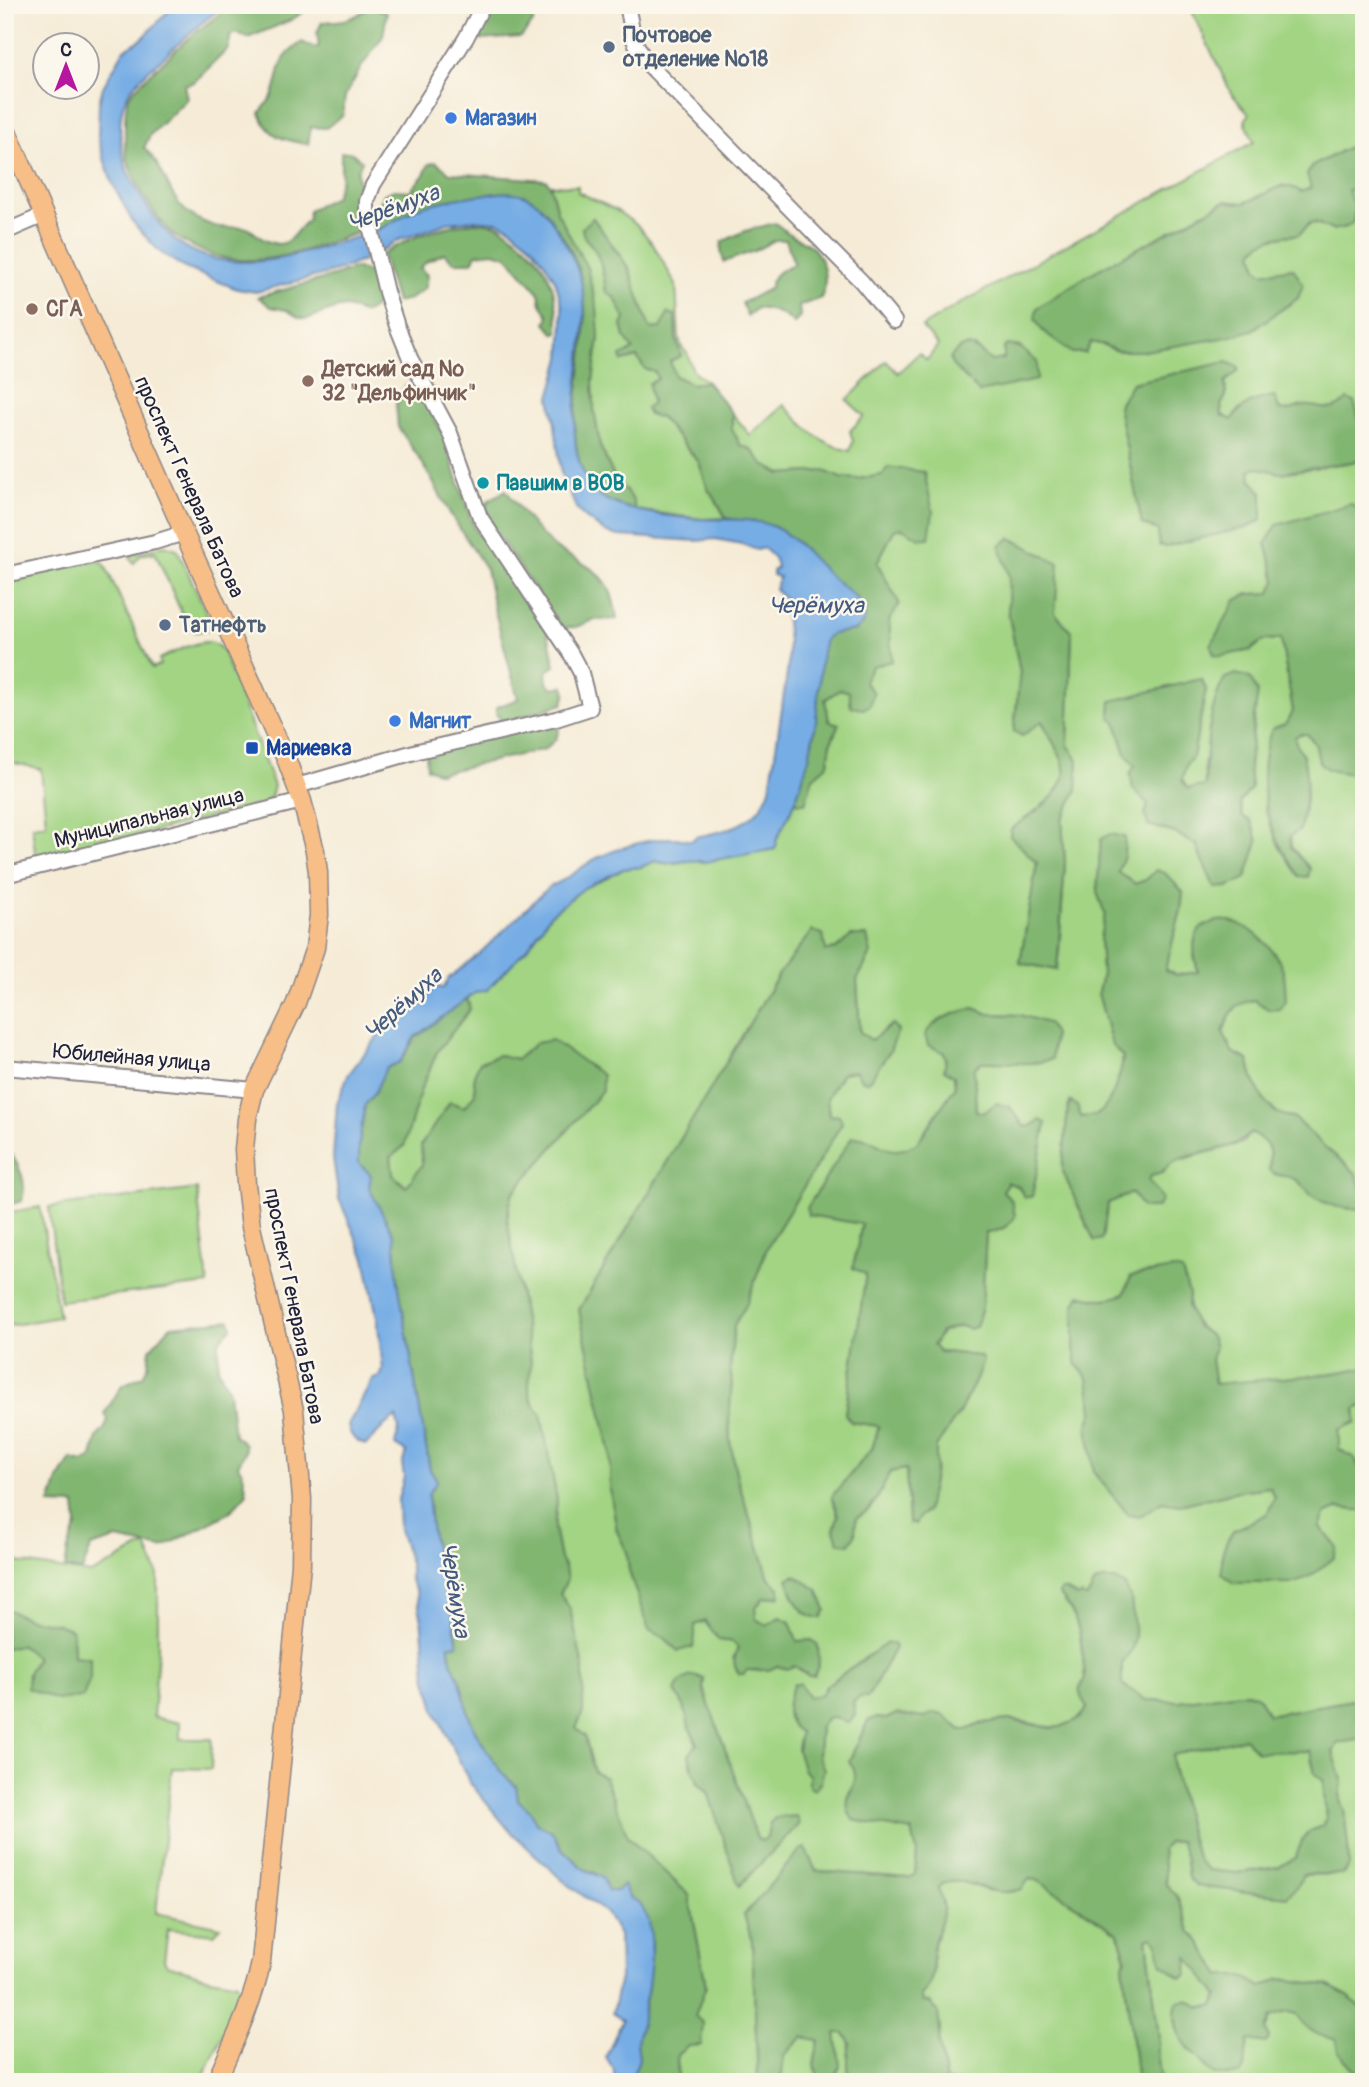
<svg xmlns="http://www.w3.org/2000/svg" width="1369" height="2087" font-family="Pangolin,sans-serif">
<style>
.green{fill:#a2d483;stroke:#627b5f;stroke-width:2;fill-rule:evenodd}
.forest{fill:#81b671;stroke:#526c56;stroke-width:2;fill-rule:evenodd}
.water{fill:#77ade5;stroke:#4c6890;stroke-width:2}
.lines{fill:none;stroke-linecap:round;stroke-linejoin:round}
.minor-casing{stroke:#8c8688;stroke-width:18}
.major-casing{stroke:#8c8688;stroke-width:21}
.minor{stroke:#fff;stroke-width:14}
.major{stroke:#f7be87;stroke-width:18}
.service-dot{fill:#5c6f8a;stroke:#fbf7ec;stroke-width:2.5}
.shop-dot{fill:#3f7fe0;stroke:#fbf7ec;stroke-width:2.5}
.education-dot{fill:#8d6e63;stroke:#fbf7ec;stroke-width:2.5}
.culture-dot{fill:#0f9aa8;stroke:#fbf7ec;stroke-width:2.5}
.transit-dot{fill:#1a4fb4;stroke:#fbf7ec;stroke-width:2.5}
.labels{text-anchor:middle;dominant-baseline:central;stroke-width:5;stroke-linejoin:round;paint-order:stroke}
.service-label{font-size:21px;font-weight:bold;fill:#4e5e75;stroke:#fbf7ec;text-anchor:start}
.shop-label{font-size:21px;font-weight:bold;fill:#366cbe;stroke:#fbf7ec;text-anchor:start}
.education-label{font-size:21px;font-weight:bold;fill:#785e54;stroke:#fbf7ec;text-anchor:start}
.culture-label{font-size:21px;font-weight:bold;fill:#0d838f;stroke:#fbf7ec;text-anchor:start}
.street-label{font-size:21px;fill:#22223b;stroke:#fbf7ec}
.transit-label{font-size:21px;font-weight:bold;fill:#164399;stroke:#fbf7ec;text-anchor:start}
.water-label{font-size:23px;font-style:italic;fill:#445a7f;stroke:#fbf7ec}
</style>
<rect width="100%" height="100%" fill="#fbf7ec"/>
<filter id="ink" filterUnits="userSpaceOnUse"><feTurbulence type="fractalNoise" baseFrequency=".0143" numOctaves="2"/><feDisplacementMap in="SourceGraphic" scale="14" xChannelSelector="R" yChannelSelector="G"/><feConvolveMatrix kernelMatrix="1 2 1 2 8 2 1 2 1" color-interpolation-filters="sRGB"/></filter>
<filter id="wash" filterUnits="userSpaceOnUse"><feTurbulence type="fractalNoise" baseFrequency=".00686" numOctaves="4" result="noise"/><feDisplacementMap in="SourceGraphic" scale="28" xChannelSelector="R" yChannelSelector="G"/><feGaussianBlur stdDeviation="1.57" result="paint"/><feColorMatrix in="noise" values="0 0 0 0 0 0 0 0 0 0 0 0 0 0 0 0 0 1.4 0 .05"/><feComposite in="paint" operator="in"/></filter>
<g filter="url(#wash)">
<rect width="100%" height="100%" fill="#f5ebd6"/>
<!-- green -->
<path class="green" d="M1189,5H1364V139L1311,167V188L1301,192L1283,185L1244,203L1225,201L1088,275L1091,342L1104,345L1117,351L1252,330L1298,298L1293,268L1263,273L1257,268L1253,252C1261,237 1282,236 1298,235C1313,220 1313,221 1332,230L1348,190L1364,184V438L1354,402L1328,410L1304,406L1286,412L1280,410L1239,409L1232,420L1222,414L1221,405L1226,396L1225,382L1237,372L1156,378L1132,383L1118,406L1142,524L1159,530V545L1262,493L1251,480L1250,471L1256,467L1281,473L1358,461L1362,454L1364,441V513L1351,504L1266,543L1277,581L1270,594H1248L1251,650L1264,640L1281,639L1293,711L1287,723L1272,729L1265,809L1279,846L1299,876L1310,869L1291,847L1290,836L1306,801L1303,755L1295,744V737L1300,734H1307L1317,745L1319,762L1346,773L1362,774L1364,776V1195L1355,1172L1326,1148L1295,1119L1275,1112L1263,1099L1254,1081L1248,1060L1232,1052L1223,1032C1230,1013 1233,1004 1254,1000L1194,956L1198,972L1177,975L1165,969L1181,910L1183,892L1156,871L1146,880L1135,884L1118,872L1124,856L1101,839L1097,892L1105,914L1100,938L1102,974L1098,993L1112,1044L1123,1057C1122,1072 1111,1107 1098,1114C1094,1117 1086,1116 1081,1117L1070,1102L1068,1108L1062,1170L1094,1240L1102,1238L1108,1203L1132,1193L1151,1176L1162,1173L1172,1162L1242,1143L1251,1132C1269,1143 1272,1149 1269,1170L1296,1179L1311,1194L1350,1209L1364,1208V1368L1327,1374L1215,1385L1211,1360V1336C1194,1325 1187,1315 1189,1294H1124L1109,1300H1095L1074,1306V1348L1077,1365L1088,1378L1093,1411L1088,1427L1140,1515L1162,1502L1180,1505L1238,1491L1270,1487L1275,1497L1267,1514L1234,1531L1296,1583L1337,1547L1320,1527L1325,1514L1338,1508L1364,1511V1698L1267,1715L1258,1696L1248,1692L1179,1701L1146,1700L1122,1684C1122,1677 1120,1667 1123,1661C1129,1649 1137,1645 1133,1630L1095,1583L1087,1597H1078L1065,1590L1059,1594C1082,1618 1082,1647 1085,1679C1075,1691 1081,1695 1087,1708C1060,1744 1039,1719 1007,1720C999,1721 988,1721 980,1724C976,1726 970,1730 965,1730C957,1730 949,1720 943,1715L924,1718L896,1714L886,1719L874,1718L855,1769L856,1782L847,1796L853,1820L912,1831L917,1852L915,1874L910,1878L816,1871L805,1848L744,1915L752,1941L758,2082H678L677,2055L688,2046L694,2016L706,1986L689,1895L628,1837L605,1778L594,1772L585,1736L576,1728L583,1712L570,1609L560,1594L565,1567L560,1560L554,1527L557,1500L541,1414C523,1393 530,1385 531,1361L507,1218L512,1194L601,1091L536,1043L517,1059L499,1055L480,1062L474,1075L476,1094L464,1107L407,1187L393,1175L391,1157L404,1146L421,1089L437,1052L470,1009L467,998L475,992L487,990L530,945L550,915L584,888L624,869L641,867L655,861C671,868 688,857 704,862L775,849L776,841L795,802L805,803L813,777L828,763L831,742L839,725L829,721L825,700L840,689L873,692L864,682L872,666L892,660L889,621L899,603L877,563L894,530L902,528L920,538L883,475L858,479L841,478L824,471L781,474L764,465L751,449L740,446L732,429V413L750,435L784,405C805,427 820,444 850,451L853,441L850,431L864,416L847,400L886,361L898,373L919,353L927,360L938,345L922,327L954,307L1254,142L1245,121L1249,114L1231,93ZM975,347L991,361L1004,359L980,392ZM1009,576L1072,632L1068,745L1078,760L1077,790L1062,820L1065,863L1059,953L1056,970L1020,963L1037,863L1010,836L1011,829C1031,813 1075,791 1062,760C1057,747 1048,734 1041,721L1014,731L1020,672L1008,611ZM1206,689L1193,757L1187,763L1182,780L1188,789L1205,786L1204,762L1257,693L1249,767L1251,789L1240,801L1242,816L1200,856L1197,845L1175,833L1148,825V804L1135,766L1126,754L1116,722ZM812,931L826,951L836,949L851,937L871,953L857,980L860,1032L871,1040L892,1024L856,1071L842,1073L827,1098L829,1116L842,1123L767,1248L746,1305L734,1325L730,1369L732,1381L729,1419L730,1441L737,1478L769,1578L779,1596L763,1598L756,1608V1619L766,1625L780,1617L790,1622L797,1642L812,1640L809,1676L795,1666H777L758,1671L747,1670L733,1659L738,1648L734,1642L719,1640L704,1621L694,1625L695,1637L678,1651L665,1638L649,1630L629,1571L627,1552L617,1531L610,1490V1450L579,1310L779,974ZM974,1008L989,1014L1020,1015L999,1061L981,1062L974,1069L976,1111L984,1114L1010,1107L1024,1126L1029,1127L1040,1120L1019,1187L1007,1182L1003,1191L1012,1201L1015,1216C1009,1227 999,1232 986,1233L982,1307L961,1326L941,1332L933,1346L939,1352C954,1352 965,1355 980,1356L959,1413L936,1447V1466L909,1522L906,1469L890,1472C881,1490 875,1511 855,1518V1535L834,1530L838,1516L832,1496L872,1449L879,1426L851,1422L845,1413L866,1274L853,1268L862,1224L808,1215L863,1137C884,1149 894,1157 917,1143L955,1087L954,1076L943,1052ZM870,1654L860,1697L834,1717L826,1718L820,1726L818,1756L797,1750L800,1732V1684L809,1697L821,1695L827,1685ZM704,1679L703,1688L757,1838L762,1841L768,1837L770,1823L799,1824L739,1885L708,1792L697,1782V1744L689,1726L684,1706Z
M550,185L578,186V192L616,210L638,226L653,244L676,285L679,338L682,348L687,353L693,371L707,382L691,384L675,376L670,361L681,356L676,339L675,315L662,328L650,329L629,268L593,218L582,228C585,243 586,237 593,247C600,256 605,280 606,292L615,298L626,319L622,325L625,337L633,350L623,361L637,357L645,369L655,372L658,379L652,404L646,408L649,415L660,417L699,462L708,490L713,495L726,518L702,519L635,510L633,500L614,477L600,446L594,410L593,381L599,337L587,268L557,212Z
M164,545L177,549L211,622L208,629L196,632L188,627L155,552L141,555L134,563L130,558L132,555Z
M98,561L104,563L152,668L160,665L159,659C174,653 192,642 208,642C215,642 219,647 223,651L274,786L271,797L263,804L36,861L32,826L46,824L41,769L5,761V577Z
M197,1189L208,1284L60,1301L49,1207Z
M40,1207L59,1317L7,1326L5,1314V1213Z
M1364,1405V1476L1354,1458L1339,1449V1430L1356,1422V1409Z
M146,1545L158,1575V1649L153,1717L180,1723V1739H212L211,1769L172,1768L156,1913L221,1927L214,1934L168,1929L164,1961L167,1965L210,1978L237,1983L241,1990L231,2017L201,2082H5V1648L20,1645L37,1658L28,1673L90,1659L73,1656L72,1630L58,1624L28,1620L5,1608V1560L91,1574Z
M1244,1738L1258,1752L1310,1750L1315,1774L1323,1780L1326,1819L1322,1826L1310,1831L1303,1838L1296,1857L1279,1867L1237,1873L1209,1871L1199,1862L1191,1840L1173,1767V1754Z
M1364,1739V2014L1361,2008L1348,1996L1327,1985L1280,1979L1261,1987L1243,1976H1221L1200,1942L1191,1932L1177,1896L1166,1884L1162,1849L1168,1843L1180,1841L1186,1859L1188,1878L1343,1874L1349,1865L1348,1846L1344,1810L1340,1800L1342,1780L1333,1752L1337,1743Z
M1028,1879L1037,1880L1118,1933L1126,1958L1123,1965L1137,2082H946L939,2044L940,2029L923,2003L921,1996C942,1974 927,1956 937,1936L938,1888L944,1882H964L988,1891Z
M1152,1937L1157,1942L1162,1964L1188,1956L1218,1996L1215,2006L1201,2007L1187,2000L1246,2052L1248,2040L1266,2029L1272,2016L1287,2012L1297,2014L1336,2038L1364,2082H1161L1157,2051L1159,2038L1147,1939Z
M836,2033H844L850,2043L848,2058V2076L855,2082H833L840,2066Z
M803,2037L819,2040L814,2065L821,2082H781L784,2055Z"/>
<!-- forest -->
<path class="forest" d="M233,5H314L291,20L248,38L239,34H231L228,49L194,82L184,85L187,99L150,135L144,148C171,172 164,205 204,222C209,224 215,227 220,227C228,229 239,225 247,228C253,230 258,237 265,240C290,253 293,231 308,220L309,210L335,197L341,178V152H351L362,161L357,172L360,195L356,206L360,232C317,246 266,269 220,257C205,254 189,245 176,237C158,224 131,177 126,155C125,147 125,137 125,129C125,119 125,106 129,97C136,86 149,75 159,66C182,43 205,23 233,5Z
M503,5H524L536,10L533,23L521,37L481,40V24L489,9Z
M369,6L387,12L383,36L362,66L345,96L343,115L326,128L311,127L308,144C284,140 268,138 260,113C264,107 270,101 273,94C284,67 273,63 302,42L314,48L319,46L317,33L322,22C343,21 353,21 369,6Z
M1364,139V184L1348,190L1355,209L1353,222L1347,227L1332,230L1315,222L1310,223L1298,235C1282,236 1261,237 1253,252L1257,268L1263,273L1293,268L1303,284L1298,298L1252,330L1228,337L1144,351H1117L1104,345L1091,342L1085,353H1072L1042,330L1035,319L1037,308L1088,275L1226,201C1231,202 1238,203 1243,203C1265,200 1279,175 1301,192L1311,188L1307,175L1311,167Z
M436,162L450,173L546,180L550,185L557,212L587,268L597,308L599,337L593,381L594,410L600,446L614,477L633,500L635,510C622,506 606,502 596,492C558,452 583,378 585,330C586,316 583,284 579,271C573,249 557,229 545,210L422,206L378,230L375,214L384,194L394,190L410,191L424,175L429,164Z
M593,218L629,269L650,329L661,328L668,313L675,315L676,339L681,356L670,361L675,376L691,384L707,382L732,413V429L740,445L751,449L764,465L781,474L824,471L841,478L858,479L882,475L888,467L924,472L933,512L929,538H920L902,528L894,530L877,563L899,603L889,621L892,661L872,666L864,682L873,692L870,705L863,709L851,707L849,692L840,689L825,700L829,721L839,724L831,742L828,764L813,777L805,803L795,802C803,776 812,750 816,722C818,704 817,653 825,640C830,631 846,632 855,630L829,575L791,538L773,526L726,518L713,495L708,490L699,462L660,417L649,415L646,408L652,403L649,383L658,379L655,372L645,369L637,357L622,361L621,356L633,350L625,337L622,325L625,319L615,298L606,292C605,280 600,256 593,247C586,237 585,243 582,228Z
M475,222C481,223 490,223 497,225C503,227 509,233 515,237C550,262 558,293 558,333H554L546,323L549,316L541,304L539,293L507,256L494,252L476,254L472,262H454L444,253L426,262L420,268L427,275L425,288L410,299L396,302L382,255C410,236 442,226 475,222Z
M775,223C781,227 787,233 793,236C810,245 817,247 823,266C826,279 826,286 821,298L799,306L800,316L794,324C782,312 773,310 757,308L747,316L742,303L769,289C773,273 780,270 794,264L786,240H775L754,251L724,262L721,251L722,242L745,231Z
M355,268L369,272L375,285L379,304L368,312L362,313L347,307L338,308L306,319L300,318L286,310L271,307L258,297L337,275Z
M1008,345L1020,347L1037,362V380L979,392L952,365L950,358C966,337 975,347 991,361L1004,359V347Z
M1226,362L1239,367L1237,372L1225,382L1226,396L1221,405L1222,415L1232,420C1244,403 1253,400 1274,396L1280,410C1290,413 1294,407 1303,406C1324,404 1327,417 1348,399L1354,402C1359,421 1369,442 1358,461L1280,473L1255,467L1250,471L1251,480L1262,493V520L1247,527L1165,547L1159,545L1158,530L1142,524L1118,406L1132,383Z
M406,385L422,396L448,442L450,456L474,528L494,556L507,570L547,628L555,666L546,672L547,683L553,688L564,686L566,692L563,704L503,722L496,714L497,707L518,699L494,608L486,569L451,515L423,464L398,427L396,404Z
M506,490C520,510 534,529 552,545C558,551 568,555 575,559C606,575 612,586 617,619L593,620L576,627L562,628L494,530L485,511L488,501Z
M1351,504L1364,513V776L1362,774C1349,773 1323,774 1319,760C1314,745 1320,748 1307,734H1300L1295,737C1295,746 1301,749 1303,757C1310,781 1305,806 1300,830L1290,836L1291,847L1310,869L1308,877L1299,876C1277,843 1263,818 1263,778C1263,760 1265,744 1272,729L1287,723L1293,711L1281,639L1264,640L1251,650L1221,656L1214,655L1211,645L1236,600L1248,594L1270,593L1276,581L1266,543L1277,525Z
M1010,538L1059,563L1055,613L1072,632L1068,745L1078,760L1077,790L1062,820L1065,863L1057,970L1020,963L1037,863L1010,836L1011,829C1031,813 1075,791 1062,760C1057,747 1048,734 1042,721L1022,736L1014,731L1020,672L1008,611L1009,576L1000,546Z
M1236,674L1250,678L1258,693L1253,723L1249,767L1251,789L1240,801L1242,816L1251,821L1258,841L1246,878L1228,887L1215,888L1200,856L1197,845L1175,833L1148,825L1145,815L1148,804L1133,789L1130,773L1135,766L1126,754L1116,723L1110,716L1111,701L1201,679L1206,689L1193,757L1187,763L1182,780L1188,789L1205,786C1206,754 1208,706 1225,678Z
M555,722L559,729L556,739L545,749L440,773L427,768L426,752Z
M1110,834L1125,837L1124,856L1118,872L1135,884L1146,880L1156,870L1165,873L1183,892L1181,910L1165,970L1177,975L1198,972C1196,961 1191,945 1197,934C1201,926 1206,925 1214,922C1240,914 1274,945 1282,968C1286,977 1285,990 1286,1001L1279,1009L1270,1010L1254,1000C1233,1004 1230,1013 1223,1032L1232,1052L1248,1060L1254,1081L1263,1099L1275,1112L1295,1119L1326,1148L1355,1172L1364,1195V1208C1345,1210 1326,1206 1310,1194C1305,1190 1301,1182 1295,1179C1285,1174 1277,1178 1269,1170C1272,1149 1269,1143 1251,1132C1231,1154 1199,1149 1174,1162C1162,1168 1168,1172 1151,1176L1148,1180L1162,1199L1157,1208H1143L1132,1193L1108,1203L1102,1239L1094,1241L1062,1170L1068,1108L1071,1102L1077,1106L1081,1117C1086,1116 1094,1117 1098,1114C1111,1106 1122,1072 1123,1057L1112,1045L1098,993L1102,974L1100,938L1105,914L1097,892L1101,839Z
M812,931L823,934L826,951L836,949L851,936H867L871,953L857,980L860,1032L871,1040L893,1024L898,1031L890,1051L868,1082L861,1080L856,1071L842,1073L827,1098L829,1116L839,1115L842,1123L767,1248L746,1305L734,1325L730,1369L732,1381L729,1419L730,1441L737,1478L769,1578L779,1588L780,1596L763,1598L756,1608V1619L766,1625L780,1617L790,1622L797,1641L812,1640L818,1645L819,1664L814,1676H809L795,1666L786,1669L777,1666L769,1670H747L744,1674H739C732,1664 734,1659 738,1648L733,1642L719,1640L705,1621L695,1625V1637L693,1647L678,1651L665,1638L649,1630L629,1571L627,1552L617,1531L610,1490V1450L579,1310L779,974Z
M467,998L470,1009L437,1052L421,1089L404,1146L391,1157L393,1175L406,1187L422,1165L421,1145L450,1102L464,1107L475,1094L474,1075L480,1062L499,1055L517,1059L536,1043L552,1040L602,1075V1091L512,1194L507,1218L531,1361C530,1385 523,1394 541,1414L557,1500L554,1528L560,1559L565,1567L567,1580L560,1594L570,1609L583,1666V1712L576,1728L585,1736L594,1772L605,1778L628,1837L689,1895L706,1986L695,2016L703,2023L701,2045L688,2046L677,2055L678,2082H632L631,2080L639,2059L637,2042L648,1987L629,1897L616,1891H608L596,1873L584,1869L562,1849L551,1830L536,1823L530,1811L518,1800L516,1786C502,1776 479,1740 472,1724C466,1710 464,1695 460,1681C455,1669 448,1659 449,1645L458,1644L449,1595L435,1548L431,1526L428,1495L437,1480L430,1470L398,1282L394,1235L368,1188L359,1163V1143L365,1105L375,1092L386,1067L400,1062L415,1038Z
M974,1008L989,1014L1020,1015L1048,1023L1054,1035L1052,1059C1030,1067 1005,1061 981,1062L974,1069L976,1111L984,1113L996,1103L1010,1107L1024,1126L1029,1127L1040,1120L1046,1123L1032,1197H1024L1019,1187L1007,1182L1003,1191L1012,1201L1015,1216C1009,1227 999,1231 986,1233L982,1307L976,1327L969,1329L960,1326L941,1332L933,1345L939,1352C955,1352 965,1355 980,1356L983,1360L977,1378L959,1413L936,1447V1466L927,1511L920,1516L915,1524L909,1522L906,1469L890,1472C881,1490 875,1510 856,1518L855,1535L849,1544L838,1542L834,1530L838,1516L832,1496L872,1449L879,1426L851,1422L845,1414L866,1274L853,1268L862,1224L808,1215L807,1208L852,1137C881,1137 885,1162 917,1143L955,1087L954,1076L944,1070L946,1058L943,1052L928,1045L925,1035C935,1017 956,1013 974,1008Z
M11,1153C21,1171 27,1181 22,1201L5,1206V1154Z
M1173,1269L1182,1271L1189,1294L1188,1307L1197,1327L1211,1336L1215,1347L1211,1360L1215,1384L1327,1374L1364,1368V1405L1356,1409V1422L1339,1430V1449L1354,1458L1364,1476V1511L1338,1508L1325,1514L1320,1527L1337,1547L1334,1558L1312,1575L1296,1583H1233L1222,1573V1554L1227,1541L1233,1531L1267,1514L1275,1497L1270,1487L1238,1491L1180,1505L1162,1502L1140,1516L1128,1514L1094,1473L1088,1427L1093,1411L1088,1378L1077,1365L1074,1348V1306L1080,1295C1097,1300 1108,1301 1124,1294L1131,1276Z
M230,1320L232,1327L219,1341L218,1368L229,1391L234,1435L245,1444V1452L238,1465L243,1474L247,1493L229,1513L162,1548L116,1539L91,1547L82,1571L65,1568L68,1549L77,1526L75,1505L50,1504L58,1480L71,1459L83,1462L92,1457L97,1437L105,1428L108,1419L105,1413L122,1385L143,1376L148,1366L150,1349L171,1326Z
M794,1575L818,1590L826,1610L821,1618C800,1617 792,1598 788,1579Z
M1102,1580H1115L1125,1586L1131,1598L1135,1638L1132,1649L1122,1663V1684L1146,1700L1179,1701L1248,1692L1258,1696L1268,1715L1364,1698V1739L1338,1743L1333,1752L1342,1780L1340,1800L1344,1810L1348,1846L1349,1865L1343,1874H1303L1299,1884L1287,1897L1196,1886L1188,1878L1186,1859L1180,1841L1168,1843L1162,1849L1166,1884L1177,1896L1191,1932L1200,1942L1221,1976H1243L1261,1987L1280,1979L1327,1985L1348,1996L1361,2008L1364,2014V2081L1338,2052L1336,2039C1319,2038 1305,2029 1297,2014L1287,2012L1271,2017L1266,2029L1269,2039L1265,2043L1248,2040L1244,2069L1239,2075H1214C1194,2053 1167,2035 1177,2002L1187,2000L1201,2007L1214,2006L1218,1996L1188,1957L1187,1975L1181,1978L1162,1964L1157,1942L1152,1937L1147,1939L1159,2038L1157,2051L1161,2082H1137L1123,1964L1126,1958L1118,1933L1037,1880L1029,1879L1022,1889C1000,1897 988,1889 967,1883C960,1881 951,1882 944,1882L938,1888C940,1893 943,1899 943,1904C945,1917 937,1931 934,1943C929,1965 939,1977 921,1996L923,2002L930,2003L938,2012L940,2029L939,2044L946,2082H855L848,2077V2058L850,2043L844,2033H836L840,2066L833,2082H821L814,2065L819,2040L803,2037L784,2055L781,2082H758L752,1941L744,1915L800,1850L805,1848L816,1871L909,1878L915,1874L917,1852L912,1831L853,1820C835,1795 868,1786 849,1761L868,1721L874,1718L886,1719L896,1714L924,1718L933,1713L943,1715L961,1730H967L983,1723L1010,1720L1050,1728L1060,1727L1079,1719L1087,1708C1081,1695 1075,1692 1085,1679C1082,1647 1082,1618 1059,1594L1060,1590H1065L1078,1597L1081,1595L1087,1597L1095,1583ZM1244,1738L1258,1752L1310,1751L1315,1774L1323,1780L1326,1819L1322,1826L1310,1831L1303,1838L1296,1857L1279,1867L1237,1873L1209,1870L1199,1862L1191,1840L1173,1767V1755Z
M5,1608L28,1619L58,1624L72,1630L73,1656L90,1658V1678L83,1697L57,1700L27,1688L28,1673L37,1658L20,1645L5,1648Z
M887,1643L893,1644L895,1648L868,1697H860L853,1702L855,1714L849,1723L834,1717L827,1718L820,1726L818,1756L824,1769L821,1781L815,1790L809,1787V1775L804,1771L797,1750L800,1732C782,1723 786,1701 794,1684H800L809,1697L821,1695L827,1685Z
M690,1676H697L704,1679L703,1688L757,1838L762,1841L767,1837L770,1823L775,1818L796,1816L799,1824L739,1886L708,1792C695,1781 693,1772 689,1755L697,1744L689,1726L684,1706L675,1691L679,1683Z"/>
<!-- water -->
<path class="water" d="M174,5H227C204,19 186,37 166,55C152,68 135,80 126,98C116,118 120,161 132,180C143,200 156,224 174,239C221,276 278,261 330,245C346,240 364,236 380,229C394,222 406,213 420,207C436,201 455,199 472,196C488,194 508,190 524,195C541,201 550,218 559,232C572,253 582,274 584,299C590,355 553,444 595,491C613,511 674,517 701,519C725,520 749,517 772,526C796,536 813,560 831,577C846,590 866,599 865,621L855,630L831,634L825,639L822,652L816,721L809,758L795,802L776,841L777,844L775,849L704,862C687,857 671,867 655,861L641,867L623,869L584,888L550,915L530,945L487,990L475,993L415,1037L400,1062L386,1068L375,1092L365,1105L359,1143V1163L371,1175L369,1188L394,1235L398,1282L430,1470L437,1480L428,1495L431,1526L435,1548L449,1595L458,1645H449C448,1659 455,1669 460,1681C464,1695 466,1710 472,1724C479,1740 502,1776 516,1786L518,1800L530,1811L536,1823L551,1830L562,1849L584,1869L603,1878L608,1891H616L623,1885L629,1897L640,1903L649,1921L651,1936V1961L648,1987L637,2042L639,2059L631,2080L632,2082H614V2070L606,2057L622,2020L612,2013L620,1978L619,1935L606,1913L561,1879L509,1830L470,1783L436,1713L426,1676L421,1616L416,1591L410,1579V1563L399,1530L398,1499L404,1477L402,1464L407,1452L399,1447L395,1446L399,1429L396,1417L385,1425L366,1445C355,1442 350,1436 348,1425L373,1379L380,1377L383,1370L377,1317L365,1258L339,1199L333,1158L337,1103L348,1075L386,1026L434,986L443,988L449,978L479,954L550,886C567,881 581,866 597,858C621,847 650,838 677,838C683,839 686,841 693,840L695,837C729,831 759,823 770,788L788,667V643L784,599L775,589L779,577L773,575V570L777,568C776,558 771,554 763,548L757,550L742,544L715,539L697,541L619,536L607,533L587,519L577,510L561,473L554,418L550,397L561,358L563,324L562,305L555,280L543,260L530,244L508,226L497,222L474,220L447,223L396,241L372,257L336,271L256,292L237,289L185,268L160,252L142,233L132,221L112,182L103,156L98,138L99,102L103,87L124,50L143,38Z"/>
</g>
<g filter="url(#ink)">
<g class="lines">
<defs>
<path id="minor" d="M627,5L634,40L645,61L862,282L894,321
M5,232L44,215
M5,575L155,542L184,533
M297,786L418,751L556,719L590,708L581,673L571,654L480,517L450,433L410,358L397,326L386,292L367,213V201L373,185L466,38L483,5
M5,875L302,801
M5,1067L254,1090"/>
<path id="major" d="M5,127L184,533L287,761L302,801L315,851L318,872L319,915L315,948L296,1003L254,1090L247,1119L244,1149L246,1184L251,1227L294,1410L302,1499L301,1565L261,1962C253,2004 233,2043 216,2082"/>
</defs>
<!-- minor casing -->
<use href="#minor" class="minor-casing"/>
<!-- major casing -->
<use href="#major" class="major-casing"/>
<!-- minor -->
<use href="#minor" class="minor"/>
<!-- major -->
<use href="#major" class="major"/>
</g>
</g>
<!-- markers -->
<g class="service-dot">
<circle cx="609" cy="47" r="7"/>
<circle cx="165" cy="625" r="7"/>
</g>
<g class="shop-dot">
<circle cx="451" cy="118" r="7"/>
<circle cx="395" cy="721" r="7"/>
</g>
<g class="education-dot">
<circle cx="32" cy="309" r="7"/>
<circle cx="308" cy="381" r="7"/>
</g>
<circle class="culture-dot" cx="483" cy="483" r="7"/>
<rect class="transit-dot" x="245" y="741" width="14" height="14" rx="3.5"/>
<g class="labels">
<!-- service labels -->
<g class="service-label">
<text x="623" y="35">Почтовое<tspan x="623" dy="24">отделение №18</tspan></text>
<text x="179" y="625">Татнефть</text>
</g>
<!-- shop labels -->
<g class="shop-label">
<text x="465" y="118">Магазин</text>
<text x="409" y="721">Магнит</text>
</g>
<!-- education labels -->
<g class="education-label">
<text x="46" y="309">СГА</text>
<text x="322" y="369">Детский сад №<tspan x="322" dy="24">32 "Дельфинчик"</tspan></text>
</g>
<!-- culture labels -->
<g class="culture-label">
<text x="497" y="483">Павшим в ВОВ</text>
</g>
<!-- street labels -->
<g class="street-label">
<text transform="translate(189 487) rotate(66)">проспект Генерала Батова</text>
<text transform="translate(149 818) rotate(-14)">Муниципальная улица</text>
<text transform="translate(132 1058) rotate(5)">Юбилейная улица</text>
<text transform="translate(294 1306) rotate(79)">проспект Генерала Батова</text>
</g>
<!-- transit labels -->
<g class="transit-label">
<text x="266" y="748">Мариевка</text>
</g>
<!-- water labels -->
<g class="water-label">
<text transform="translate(393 208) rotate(-20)">Черёмуха</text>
<text x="816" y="605">Черёмуха</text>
<text transform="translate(403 1004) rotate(-42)">Черёмуха</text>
<text transform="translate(455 1590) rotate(81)">Черёмуха</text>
</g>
</g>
<!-- margin -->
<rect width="1369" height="2087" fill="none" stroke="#fbf7ec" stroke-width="28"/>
<!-- north arrow -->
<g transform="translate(66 66)"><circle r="33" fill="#fbf7ec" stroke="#a4a2a5" stroke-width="2"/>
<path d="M0-5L12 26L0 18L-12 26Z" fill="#b5179e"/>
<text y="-10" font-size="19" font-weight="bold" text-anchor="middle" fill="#22223b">С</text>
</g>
</svg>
